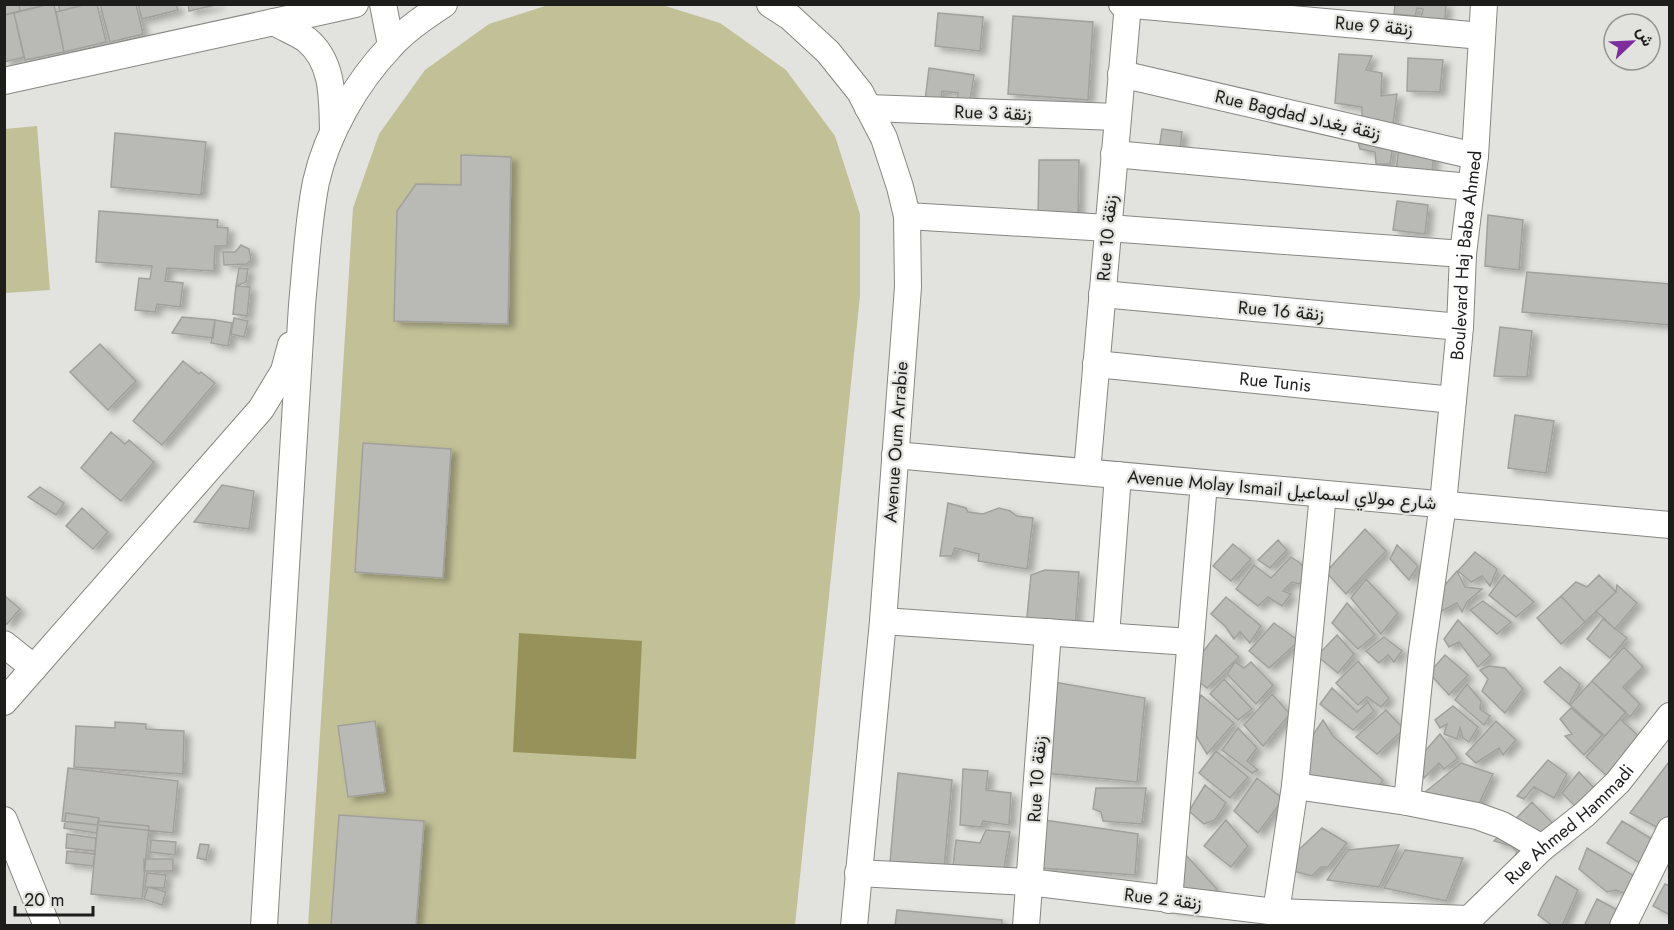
<svg xmlns="http://www.w3.org/2000/svg" width="1674" height="930" font-family="Jost,Vazirmatn,sans-serif">
<style>
.green{fill:#c2c096}
.water{fill:#96925a}
.building{fill:#b9b9b5;stroke:#a1a09d;stroke-width:1.5;filter:url(#shadow)}
.lines{fill:none;stroke-linecap:round;stroke-linejoin:round}
.minor-casing{stroke:#868682;stroke-width:28}
.minor{stroke:#fff;stroke-width:26}
.labels{text-anchor:middle;dominant-baseline:central;stroke-width:4.5;stroke-linejoin:round;paint-order:stroke}
.street-label{font-size:18px;fill:#1d1d1c;stroke:#e2e2de}
</style>
<defs>
<filter id="shadow"><feDropShadow dx="6" dy="4" stdDeviation="3" flood-color="#0004"/></filter>
</defs>
<rect width="100%" height="100%" fill="#e2e2de"/>
<!-- green -->
<path class="green" d="M548,5H662L720,23L786,70L835,136L860,214V296L795,925L308,926L353,208L379,134L425,70L489,24Z
M37,126L50,290L5,293V129Z"/>
<!-- water -->
<path class="water" d="M519,633L642,641L636,759L513,752Z"/>
<!-- building -->
<path class="building" d="M4,4H19L20,11L4,15Z
M19,4H50L20,11Z
M50,4H54L64,52L25,60L14,13Z
M58,4H87L60,11Z
M87,4H97L106,42L64,52L56,12Z
M100,4H136L143,34L110,42Z
M138,4H176L178,10L142,19Z
M188,4H220L189,11Z
M1395,4H1446L1445,19L1421,18L1423,9L1417,8L1415,16L1394,14Z
M14,13L24,57L4,62V15Z
M938,13L983,17L980,51L935,46Z
M1013,16L1093,22L1088,100L1008,94Z
M1339,54L1372,56L1366,70L1382,73L1381,96L1397,94L1393,124L1362,121V107L1335,103Z
M1408,58L1443,60L1440,92L1407,91Z
M929,68L974,75L969,106L956,104L958,93L942,91L940,103L925,101Z
M1162,129L1182,132L1179,159L1158,156Z
M115,133L206,142L201,195L111,187Z
M1358,142L1393,145L1390,164H1376L1375,152L1360,149Z
M1399,147L1434,149L1432,175L1396,171Z
M461,155L511,157L508,324L394,321L397,211L416,184L461,185Z
M1039,160H1079L1078,220L1038,219Z
M1397,201L1428,205L1425,234L1393,230Z
M99,211L218,220L217,227L228,228L227,246H215L214,271L167,268L165,281L183,283L180,307L157,304L155,312L135,310L139,278L150,279L152,266L96,262Z
M1488,215L1523,220L1519,270L1485,266Z
M241,245L249,249L251,260L247,264L224,265L223,252H235Z
M239,268L248,269L246,282L236,286Z
M1527,272L1670,284V325L1522,312Z
M236,286L250,287L247,316L233,314Z
M182,317L215,320L213,338L172,333Z
M234,318L248,321L244,337L231,334Z
M215,320L232,323L228,346L211,343Z
M1500,327L1532,331L1527,377L1494,376Z
M100,344L136,381L108,410L70,372Z
M183,361L199,374L201,372L215,383L162,445L133,421Z
M1515,415L1554,421L1546,473L1508,468Z
M111,432L125,444L129,440L154,462L121,501L81,468Z
M363,443L451,449L443,578L355,572Z
M222,485L254,491L249,529L194,522Z
M40,487L64,503L56,515L28,497Z
M948,503L966,508L968,512L983,514L999,508L1010,511L1017,516L1033,518L1027,569L978,561L979,554L955,548L952,556H940Z
M82,508L108,532L93,549L66,526Z
M1365,529L1386,551L1346,594L1326,572Z
M1278,540L1287,550L1270,568L1258,560Z
M1233,544L1251,559L1231,581L1213,566Z
M1397,545L1418,566L1409,580L1390,559Z
M1475,552L1497,569L1490,586L1482,576L1471,582L1458,571Z
M1291,557L1300,563L1309,575L1299,584L1292,582L1283,591L1291,594L1282,606L1268,597L1258,606L1236,589L1254,565L1271,578Z
M1045,570L1079,572L1075,630L1026,627L1031,575Z
M1457,571L1465,587L1482,589L1467,602L1462,612L1457,603L1440,612L1431,601Z
M1504,575L1534,602L1516,617L1489,595Z
M1599,575L1616,592L1585,622L1561,596L1576,582L1587,587Z
M1366,579L1398,613L1381,634L1351,598Z
M1617,585L1637,603L1615,629L1596,611L1616,592Z
M4,595L20,609L7,624L4,622Z
M1561,596L1585,622L1561,644L1537,618Z
M1226,597L1261,626L1250,643L1240,632L1234,639L1225,626L1211,614Z
M1483,601L1511,622L1497,634L1470,610Z
M1347,603L1375,635L1358,649L1332,623Z
M1603,619L1627,638L1610,658L1587,639Z
M1458,620L1491,655L1478,667L1459,642L1449,647L1444,639Z
M1274,623L1299,641L1269,668L1249,651Z
M1216,635L1239,657L1207,688L1194,678L1198,658Z
M1337,635L1354,654L1338,673L1317,656Z
M1384,637L1402,651L1394,662L1388,655L1379,663L1366,651Z
M1624,647L1643,667L1623,687L1640,704L1630,717L1592,681Z
M1445,655L1468,675L1449,695L1429,673Z
M1358,661L1389,698L1381,707L1367,697L1358,705L1336,683Z
M1235,662L1244,668L1251,662L1273,685L1256,704L1227,674Z
M1489,666L1505,668L1523,689L1505,713L1482,691L1488,679L1480,670Z
M1560,667L1580,684L1569,704L1544,682Z
M1224,679L1252,709L1238,720L1210,694Z
M1592,681L1626,712L1605,736L1570,705Z
M1054,682L1145,698L1137,782L1045,773Z
M1467,684L1481,701L1480,709L1490,716L1484,725L1455,700Z
M1332,688L1357,712L1368,702L1374,711L1353,730L1320,704Z
M1272,694L1290,714L1263,746L1244,725Z
M1201,695L1234,723L1207,754L1195,734L1193,716Z
M1453,706L1478,727L1469,742L1463,738L1460,728L1457,739L1444,734L1447,724L1440,728L1435,720Z
M1571,708L1602,735L1584,755L1565,736L1572,734L1560,719Z
M1386,710L1404,729L1377,754L1356,737Z
M1620,719L1641,738L1607,776L1586,757Z
M1323,720L1333,736L1383,780L1374,793L1319,785L1302,771L1306,745Z
M375,721L385,792L348,797L338,726Z
M1496,721L1516,740L1503,755L1499,748L1476,763L1466,754Z
M115,722L146,724V729L184,731L183,774L74,767L76,726L115,728Z
M1238,728L1257,748L1247,761L1258,770L1252,773L1222,750Z
M1440,734L1458,758L1444,769L1439,763L1424,778L1419,758Z
M1216,751L1248,777L1230,798L1199,773Z
M1548,760L1567,774L1554,798L1534,787L1524,799L1517,796Z
M1669,762L1670,830L1668,833L1630,813Z
M1461,763L1493,774L1476,810L1424,793Z
M68,768L178,781L173,833L62,821Z
M963,769L988,771L986,790L1011,793L1009,825L983,821L981,827L960,825Z
M1579,772L1596,790L1578,809L1562,793Z
M898,773L952,780L944,870L907,862H890Z
M1257,778L1283,799L1258,833L1234,811Z
M1205,785L1226,803L1215,820L1204,824L1189,811Z
M1096,788H1146L1142,824L1103,821L1101,812L1093,809Z
M1532,802L1566,837L1519,864L1515,856L1517,852L1511,846L1494,841Z
M66,813L99,818L97,833L64,828Z
M339,815L424,821L416,926L331,925Z
M1044,820L1138,834L1135,875L1040,868Z
M1226,820L1248,846L1231,867L1204,846Z
M98,821L149,826L142,899L91,894Z
M1622,821L1657,842L1643,865L1607,843Z
M1322,828L1347,843L1328,867H1321L1312,876L1293,871L1292,856Z
M986,830L1010,832L1004,868L953,866L956,840L980,843Z
M67,834L96,838L95,851L66,848Z
M151,840L176,842L175,855L150,852Z
M200,844L209,845L206,860L197,858Z
M1399,845L1379,887L1327,880L1348,850Z
M1587,848L1636,877L1630,896L1616,890L1607,892L1579,869Z
M1405,850L1463,858L1446,901L1384,888Z
M67,851L95,854L93,866L66,863Z
M1185,854L1217,889L1198,911L1170,908Z
M144,859H173V871H144Z
M147,873L166,875L164,888L145,887Z
M1556,876L1578,890L1562,926H1553L1538,915Z
M1665,884L1670,886V915L1653,906Z
M148,887L166,892L162,905L144,899Z
M1597,899L1623,913L1615,926H1584Z
M897,910L1002,920V926H895Z"/>
<g class="lines">
<defs>
<g id="minor">
<path d="M383,4L391,45"/>
<path d="M770,4L790,17L828,52L860,92L884,138L900,187L907,216L908,287L883,621L854,926"/>
<path d="M1122,4L1482,36"/>
<path d="M1121,74L1475,156"/>
<path d="M4,81L274,22"/>
<path d="M868,108L1117,117"/>
<path d="M333,131C332,98 334,63 307,40C297,33 284,28 274,22L355,4"/>
<path d="M1114,154L1470,187"/>
<path d="M907,216L1108,228L1463,254"/>
<path d="M1102,294L1460,327"/>
<path id="s1" d="M1096,364L1453,400"/>
<path d="M895,455L1670,525"/>
<path d="M1087,472L1128,4"/>
<path d="M883,621L1190,642"/>
<path d="M1106,636L1118,475"/>
<path d="M4,644L34,668"/>
<path d="M4,702L261,409L284,371L291,345"/>
<path d="M1295,786L1407,802L1477,816L1502,825L1542,848"/>
<path id="s2" d="M1407,802L1422,651L1443,504L1453,400L1460,327L1463,254L1475,156L1484,4"/>
<path d="M4,820L47,926"/>
<path d="M858,873L1029,882L1276,912L1468,919"/>
<path d="M1169,900L1204,483"/>
<path d="M1276,912L1295,786L1323,494"/>
<path d="M264,926L302,305C306,264 308,222 316,182C327,133 356,83 390,47C405,30 425,17 444,4"/>
<path d="M1026,926L1048,632"/>
<path id="s3" d="M1462,926L1542,848L1585,814L1618,782L1670,716"/>
<path d="M1623,926L1670,830"/>
</g>
</defs>
<!-- minor casing -->
<use href="#minor" class="minor-casing"/>
<!-- minor -->
<use href="#minor" class="minor"/>
</g>
<g class="labels">
<!-- street labels -->
<g class="street-label">
<text transform="translate(1374 26) rotate(5)">Rue 9 زنقة</text>
<text transform="translate(993 113) rotate(2)">Rue 3 زنقة</text>
<text transform="translate(1298 115) rotate(13)">Rue Bagdad زنقة بغداد</text>
<text transform="translate(1107 238) rotate(-85)">Rue 10 زنقة</text>
<text stroke="none"><textPath href="#s2" startOffset="550">Boulevard Haj Baba Ahmed</textPath></text>
<text transform="translate(1281 311) rotate(5)">Rue 16 زنقة</text>
<text stroke="none"><textPath href="#s1" startOffset="180">Rue Tunis</textPath></text>
<text transform="translate(896 442) rotate(-86)">Avenue Oum Arrabie</text>
<text transform="translate(1282 490) rotate(5)">Avenue Molay Ismail شارع مولاي اسماعيل</text>
<text transform="translate(1037 779) rotate(-86)">Rue 10 زنقة</text>
<text stroke="none"><textPath href="#s3" startOffset="148">Rue Ahmed Hammadi</textPath></text>
<text transform="translate(1163 899) rotate(7)">Rue 2 زنقة</text>
</g>
</g>
<!-- border -->
<rect width="1674" height="930" fill="none" stroke="#1d1d1c" stroke-width="12"/>
<!-- north arrow -->
<g transform="translate(1632 42) rotate(67)"><circle r="28" fill="#e2e2de" stroke="#939390" stroke-width="1.5"/>
<path d="M0-4.5L10 22L0 15L-10 22Z" fill="#7e2d9c"/>
<text y="-9" font-size="16" font-weight="bold" text-anchor="middle" fill="#1d1d1c">ش</text>
</g>
<!-- scale -->
<path d="M15 906v9h78v-9" fill="none" stroke="#1d1d1c" stroke-width="3"/>
<text x="24" y="906" font-size="18" fill="#1d1d1c" stroke="#e2e2de" stroke-width="4.5" paint-order="stroke">20 m</text>
</svg>
